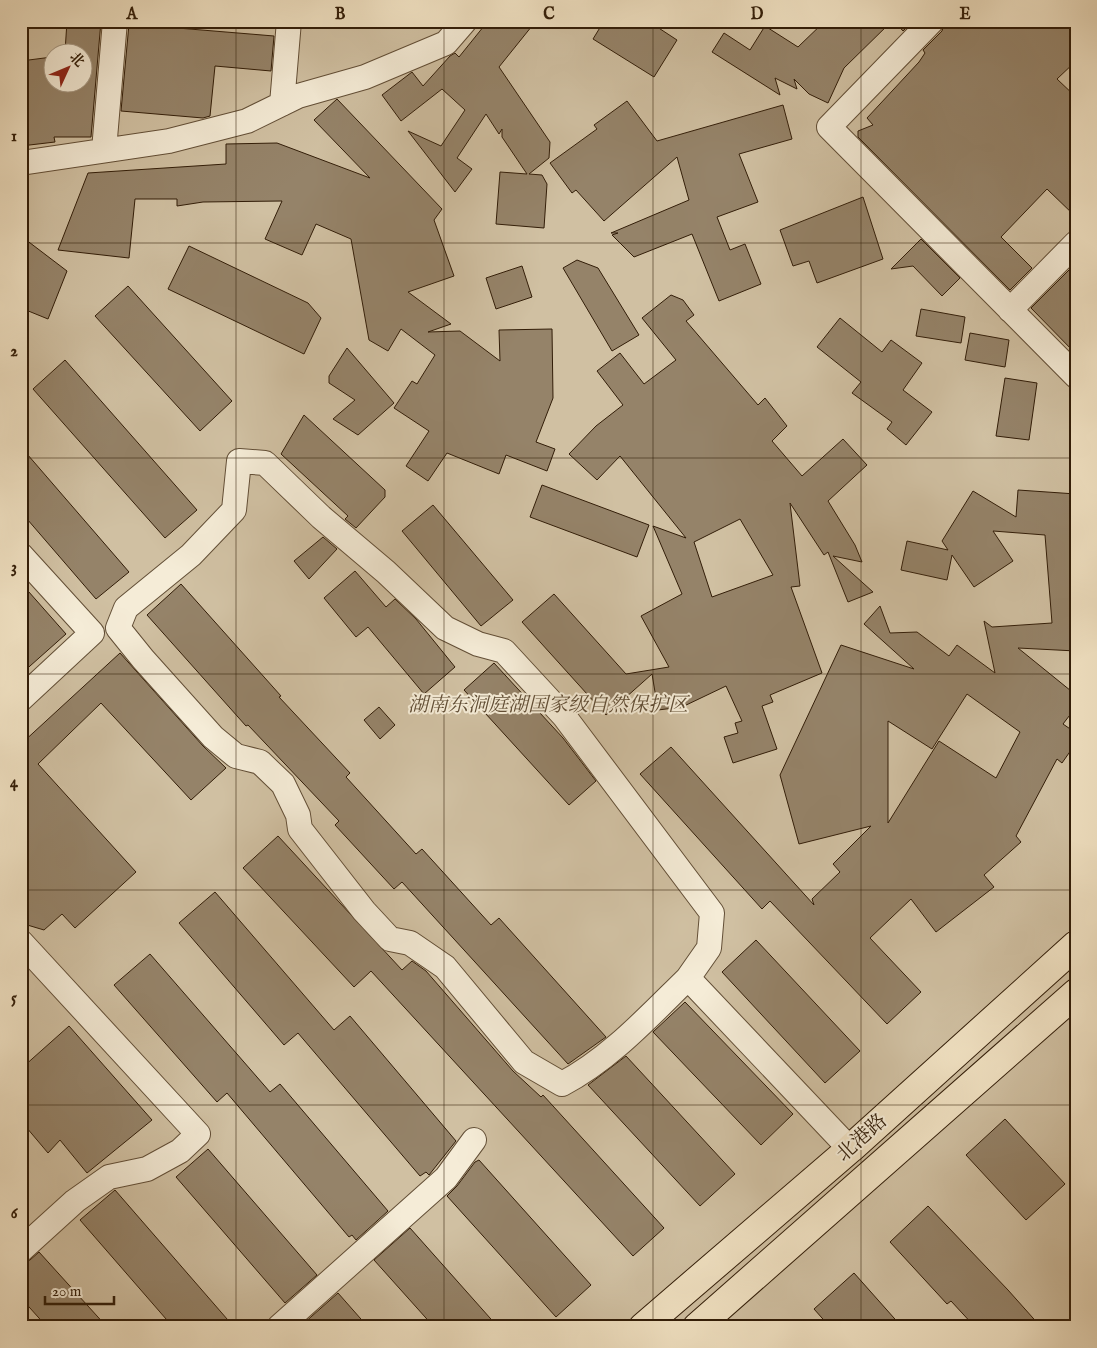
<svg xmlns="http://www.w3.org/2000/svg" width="1097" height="1348" font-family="'IM FELL English','Noto Serif SC',serif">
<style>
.green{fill:#d0c0a2;stroke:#816e55;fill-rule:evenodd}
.building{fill:#958369;stroke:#321d08;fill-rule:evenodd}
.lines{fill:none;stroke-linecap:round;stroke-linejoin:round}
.minor-casing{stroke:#624e36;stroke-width:26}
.major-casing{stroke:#321d08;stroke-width:30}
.minor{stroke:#f5ecd7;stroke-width:24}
.major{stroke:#f0e1c2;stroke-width:28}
.grid{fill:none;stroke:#321d08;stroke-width:1;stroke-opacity:0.55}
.labels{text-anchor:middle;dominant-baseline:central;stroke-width:4;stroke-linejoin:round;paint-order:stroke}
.park-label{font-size:20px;font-style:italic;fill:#614e36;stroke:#f5ecd7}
.street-label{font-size:20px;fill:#321d08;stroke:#f5ecd7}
.neatline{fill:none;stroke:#321d08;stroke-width:2}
.grid-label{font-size:16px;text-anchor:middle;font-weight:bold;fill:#321d08}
</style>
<rect width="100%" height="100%" fill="#f0e1c2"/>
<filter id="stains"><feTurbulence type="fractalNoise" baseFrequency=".004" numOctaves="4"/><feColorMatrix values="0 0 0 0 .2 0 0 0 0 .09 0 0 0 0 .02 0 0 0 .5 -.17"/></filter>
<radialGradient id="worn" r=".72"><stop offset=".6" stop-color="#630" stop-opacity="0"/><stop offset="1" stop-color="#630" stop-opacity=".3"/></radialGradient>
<!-- green -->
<path class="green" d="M21,21H1076V1327H21ZM52,52H82V82H52Z"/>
<!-- building -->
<path class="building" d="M67,21H101L91,137H54L55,142L21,146V61L52,57V82H82V52H65Z
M488,21H536L499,67L550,142L549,158L529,174L542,175L547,184L544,228L496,224L500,172L527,174L502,137V129L499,134L486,114L457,158L472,169L455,192L408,131L441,146L465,110L442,89L401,121L382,95L412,72L423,86L450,56L455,53L459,57Z
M604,21H648L677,40L654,77L593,39Z
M825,21H892L844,68L828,103L809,94L794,79L797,89L775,78L780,95L712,52L724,33L750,50L765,26L798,47Z
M894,21H913L903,31Z
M945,21H1076V61L1057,79L1076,97V217L1047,189L1001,237L1032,268L1010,290L858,137V131L873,125L867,118L919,62L925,53L923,50L942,31Z
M129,24L274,36L271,71L215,66L210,116L203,118L121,111Z
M337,99L442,209L434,220L454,276L408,292L451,324L428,332L460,331L500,361L499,330L552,329L553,398L536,442L555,449L547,471L506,455L499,474L447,453L428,481L406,466L429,431L394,408L412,381L417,384L435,355L401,329L388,351L369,340L351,239L316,224L302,255L265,239L282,201L203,202L177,206V199H135L129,258L58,250L88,173L226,164V144L277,143L370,178L314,120Z
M627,101L657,141L783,105L792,139L739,154L758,202L717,217L730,250L745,244L761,284L719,301L692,234L634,257L612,235L618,233H611L689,200L677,157L604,221L576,190L572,193L550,163L597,129L594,125Z
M863,197L883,259L817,283L809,261L793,266L780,230Z
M21,236L67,271L48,319L21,308Z
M921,239L960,278L942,296L913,266L891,269Z
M189,246L308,303L321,318L304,354L168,289Z
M577,260L598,268L639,335L612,351L563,268Z
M1076,263V354L1031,308Z
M522,266L532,297L496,309L486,278Z
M128,286L232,401L200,431L95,316Z
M671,295L683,300L694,315L686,321L758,405L765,398L787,426L772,441L802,476L843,439L867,465L828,501L855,545L862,562L833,556L873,592L848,602L828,552L824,555L790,503L800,586L791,587L822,673L770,695L773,702L762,706L777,749L733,763L724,737L738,733L735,723L742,721L726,686L682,707L658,710L652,674L606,715L522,622L554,594L626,674L669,667L641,616L682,594L653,526L686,538L620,456L597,480L569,454L596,426L623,405L597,371L620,353L644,384L676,360L642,318ZM740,519L773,575L712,597L694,542Z
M921,309L965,317L961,343L916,336Z
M840,318L882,352L891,340L922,363L903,390L932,412L906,445L887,429L892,422L852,393L861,382L817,347Z
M970,333L1009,340L1005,367L965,360Z
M347,348L394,403L358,435L333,419L355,400L329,383V376Z
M65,360L197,510L165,538L33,389Z
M1005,378L1037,383L1029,440L996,436Z
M304,415L385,490V497L356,528L345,519L348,516L281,454Z
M21,447L129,572L96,599L21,512Z
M542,485L649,525L637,557L530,517Z
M1018,490L1076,494V537L1070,536L1076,597V651L1018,648L1076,695V707L1063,724L1076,733V743L1062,763L1057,759L1016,836L1021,842L984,875L994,887L936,932L911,899L870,938L921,992L887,1024L770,901L762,909L640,774L671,747L814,905L812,899L840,872L833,864L871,826L799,844L780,775L841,645L914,669L864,624L880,606L890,633L917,632L949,656L957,645L995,673L984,621L992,627L1052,623L1045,535L993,531L1013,561L974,587L952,555L947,580L901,570L907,541L948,550L942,541L973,491L1016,517ZM967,694L1020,732L996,778L939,741L888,823V721L932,749Z
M433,505L513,600L481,626L402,531Z
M323,537L337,549L309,579L294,561Z
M355,571L386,607L395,599L416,619L455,667L424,694L368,627L356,637L324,598Z
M21,583L66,634L21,674Z
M181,584L281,696L279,697L350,773L346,777L416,854L422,849L491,925L499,918L606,1037L568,1064L402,882L394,889L335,825L339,821L248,725L246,726L147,615Z
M120,653L203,746L226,768L191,800L101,703L38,764L136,872L75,928L62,914L44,930L24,924L21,902V744Z
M494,663L563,738L596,781L569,805L464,690Z
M379,707L395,725L380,739L364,720Z
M278,836L402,970L412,961L426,971L513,1071L541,1097L543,1095L664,1228L633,1256L371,971L354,987L243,868Z
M215,892L334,1030L350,1016L456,1141L429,1175L426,1172L420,1176L298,1033L284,1045L179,923Z
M756,940L860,1051L825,1083L722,972Z
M150,954L270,1092L280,1084L388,1211L356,1240L352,1235L349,1237L227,1093L217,1102L114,985Z
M685,1002L793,1114L761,1145L653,1032Z
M69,1026L152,1120L87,1173L60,1140L48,1153L21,1121L23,1067Z
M626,1056L735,1174L700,1206L588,1085Z
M1005,1119L1065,1184L1026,1220L966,1155Z
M208,1149L317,1275L285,1303L176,1177Z
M479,1160L591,1285L556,1317L447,1196L457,1186L475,1162Z
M115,1190L234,1327H173L80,1220Z
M928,1206L1008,1290L1041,1327H975L951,1301L947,1304L890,1242Z
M410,1228L498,1327H434L374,1260Z
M39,1252L107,1327H47L21,1298V1263L30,1260Z
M854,1273L902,1327H830L814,1309Z
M338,1293L368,1327H306L303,1324Z"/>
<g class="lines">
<defs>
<path id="minor" d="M932,21L829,127L1076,376
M282,104L289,21
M104,150L115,21
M21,163L169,141L247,121L298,96L365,77L446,43L465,21
M1010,310L1076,243
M21,555L92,633L21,699
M21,942L198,1134L180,1151L147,1169L109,1177L75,1201L21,1250
M688,978C650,1015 610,1059 562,1084L524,1062L445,967L410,943L390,939L364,911L300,829L298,815L283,784L260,762L236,756L213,737L143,659L118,628L126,608L191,555L234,510L239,461L265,463L321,517L386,572L445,628L478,644L504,651L564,716L712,913L709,948L688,978L850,1149
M279,1327L446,1178L474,1140"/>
<path id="major" d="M643,1327L850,1149L1076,945
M697,1327L1076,993"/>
</defs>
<!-- minor casing -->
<use href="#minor" class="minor-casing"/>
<!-- major casing -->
<use href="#major" class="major-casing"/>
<!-- minor -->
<use href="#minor" class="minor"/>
<!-- major -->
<use href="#major" class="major"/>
</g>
<!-- grid -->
<path class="grid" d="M236,21V1327M444,21V1327M653,21V1327M861,21V1327M21,243H1076M21,458H1076M21,674H1076M21,890H1076M21,1105H1076"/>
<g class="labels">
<!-- park labels -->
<g class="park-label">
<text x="548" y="705">湖南东洞庭湖国家级自然保护区</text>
</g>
<!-- street labels -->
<g class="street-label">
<text transform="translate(862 1138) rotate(-42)">北港路</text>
</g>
</g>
<!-- margin -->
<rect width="1097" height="1348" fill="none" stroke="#f0e1c2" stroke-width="55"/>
<!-- north arrow -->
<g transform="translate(68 68) rotate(46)"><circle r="24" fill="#f5ecd7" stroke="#a79984"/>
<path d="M0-4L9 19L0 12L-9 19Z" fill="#8f2418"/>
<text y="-8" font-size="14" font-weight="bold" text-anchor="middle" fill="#321d08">北</text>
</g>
<!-- scale -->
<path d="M45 1296v8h69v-8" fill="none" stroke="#321d08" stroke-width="2.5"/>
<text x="52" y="1296" font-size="15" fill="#321d08" stroke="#f5ecd7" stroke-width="4" paint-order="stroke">20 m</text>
<rect x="28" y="28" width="1042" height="1292" class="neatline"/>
<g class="grid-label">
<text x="132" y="19">A</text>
<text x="340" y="19">B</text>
<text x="549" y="19">C</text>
<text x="757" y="19">D</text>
<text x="965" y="19">E</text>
<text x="14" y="141">1</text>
<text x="14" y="356">2</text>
<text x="14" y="572">3</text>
<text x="14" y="787">4</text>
<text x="14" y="1003">5</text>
<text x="14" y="1218">6</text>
</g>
<rect width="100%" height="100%" filter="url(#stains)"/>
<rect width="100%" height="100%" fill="url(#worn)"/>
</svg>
